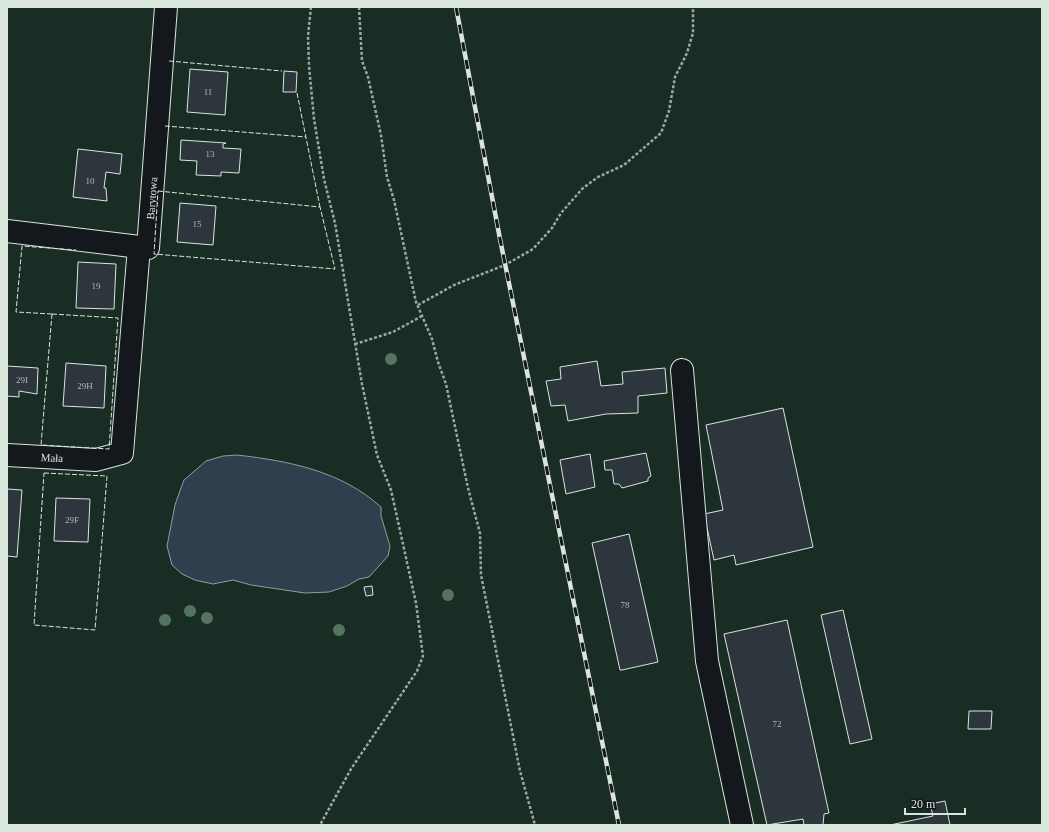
<svg xmlns="http://www.w3.org/2000/svg" width="1049" height="832" font-family="Georgia,serif">
<style>
.green{fill:#1a2d24;stroke:#939e99}
.water{fill:#2f3f4d;stroke:#939e99}
.building{fill:#2c363c;stroke:#d8e6dc}
.lines{fill:none;stroke-linecap:round;stroke-linejoin:round}
.minor-casing{stroke:#d8e6dc;stroke-width:24}
.path{stroke:#9da8a2;stroke-width:2.5;stroke-dasharray:3 2;stroke-linecap:butt}
.minor{stroke:#14181c;stroke-width:22}
.rail-casing{stroke:#d8e6dc;stroke-width:4.5}
.rail{stroke:#14181c;stroke-width:3;stroke-dasharray:9;stroke-linecap:butt}
.fence{stroke:#d8e6dc;stroke-width:1;stroke-dasharray:5 2;stroke-linecap:butt}
.tree{fill:#55745f}
.labels{text-anchor:middle;dominant-baseline:central;stroke-width:3;stroke-linejoin:round;paint-order:stroke}
.number-label{font-size:9px;fill:#adbab4}
.street-label{font-size:11px;fill:#d8e6dc;stroke:#14181c}
</style>
<rect width="100%" height="100%" fill="#14181c"/>
<!-- green -->
<path class="green" d="M7,7H1042V825H7Z"/>
<!-- water -->
<path class="water" d="M237,455C289,461 341,471 381,507V516L390,546L388,556L369,577L359,579L347,586L329,592L305,593L251,585L233,580L213,584L195,580L182,574L172,565L167,546L175,505L181,488L184,480L206,461L223,456Z"/>
<!-- building -->
<path class="building" d="M190,69L228,72L225,115L187,112Z
M284,71L297,72L296,92H283Z
M181,140L226,143L223,144V148L241,149L239,173L221,172V176L196,175L197,161L180,160Z
M78,149L122,154L120,174L106,172L104,188H106L107,201L73,197Z
M180,203L216,206L213,245L177,242Z
M78,262L116,264L114,309L76,308Z
M597,361L601,386L623,384L622,372L665,368L667,393L638,396V413L606,414L568,421L565,405L551,406L546,381L561,379L560,367Z
M66,363L106,366L104,408L63,406Z
M7,366L38,368L37,394L19,391V397L7,396Z
M783,408L813,547L736,565L734,555L714,560L704,514L723,510L706,425Z
M646,453L651,476L648,478V481L622,488L619,484H614L612,470H605L604,461Z
M590,454L595,487L566,494L560,460Z
M7,489L22,490L17,557L7,556Z
M56,498L90,499L88,542L54,541Z
M629,534L658,662L622,670H620L592,543Z
M372,586L373,595L366,596L364,587Z
M843,610L872,739L850,744L821,615Z
M787,620L829,813L824,814L823,825H804L803,819L767,825L724,634Z
M969,711H992L991,729H968Z
M945,801L950,825H890L933,816L930,804Z"/>
<g class="lines">
<defs>
<g id="minor">
<path id="s1" d="M7,231L148,248L166,7"/>
<path d="M682,370L707,661L742,825"/>
<path id="s2" d="M7,455L96,460L122,453L139,247"/>
</g>
</defs>
<!-- minor casing -->
<use href="#minor" class="minor-casing"/>
<!-- path -->
<path class="path" d="M311,7L308,36L309,66L314,119L324,179L335,223L362,384L377,455L391,490L416,603L423,656L417,671L351,769L320,825
M359,7L362,61L368,77L381,135L387,177L394,200L416,302L432,339L438,362L446,384L468,488L480,533L481,575L491,625L520,771L535,825
M418,305L454,285L505,265L533,249L552,228L561,213L583,188L598,177L624,165L661,133L669,111L675,77L687,53L693,33V7
M355,344L393,332L422,316"/>
<!-- minor -->
<use href="#minor" class="minor"/>
<defs>
<path id="rail" d="M456,7L500,239L619,825"/>
</defs>
<!-- rail casing -->
<use href="#rail" class="rail-casing"/>
<!-- rail -->
<use href="#rail" class="rail"/>
<!-- fence -->
<path class="fence" d="M169,61L282,71
M297,93L320,207
M165,126L306,137
M158,191L320,207L335,269L154,254Z
M52,314L118,318L109,449L41,445Z
M52,314L16,312L22,246L76,250
M44,473L107,476L95,630L34,625Z"/>
</g>
<!-- trees -->
<g class="tree">
<circle cx="391" cy="359" r="6"/>
<circle cx="448" cy="595" r="6"/>
<circle cx="190" cy="611" r="6"/>
<circle cx="207" cy="618" r="6"/>
<circle cx="165" cy="620" r="6"/>
<circle cx="339" cy="630" r="6"/>
</g>
<g class="labels">
<!-- number labels -->
<g class="number-label">
<text x="208" y="92">11</text>
<text x="210" y="154">13</text>
<text x="90" y="181">10</text>
<text x="197" y="224">15</text>
<text x="96" y="286">19</text>
<text x="22" y="380">29I</text>
<text x="85" y="386">29H</text>
<text x="72" y="520">29F</text>
<text x="625" y="605">78</text>
<text x="777" y="724">72</text>
</g>
<!-- street labels -->
<g class="street-label">
<text stroke="none"><textPath href="#s1" startOffset="192">Barytowa</textPath></text>
<text stroke="none"><textPath href="#s2" startOffset="45">Mała</textPath></text>
</g>
</g>
<!-- border -->
<rect width="1049" height="832" fill="none" stroke="#d8e6dc" stroke-width="16"/>
<!-- scale -->
<path d="M905 808v6h60v-6" fill="none" stroke="#d8e6dc" stroke-width="2"/>
<text x="911" y="808" font-size="12" fill="#d8e6dc" stroke="#14181c" stroke-width="3" paint-order="stroke">20 m</text>
</svg>
